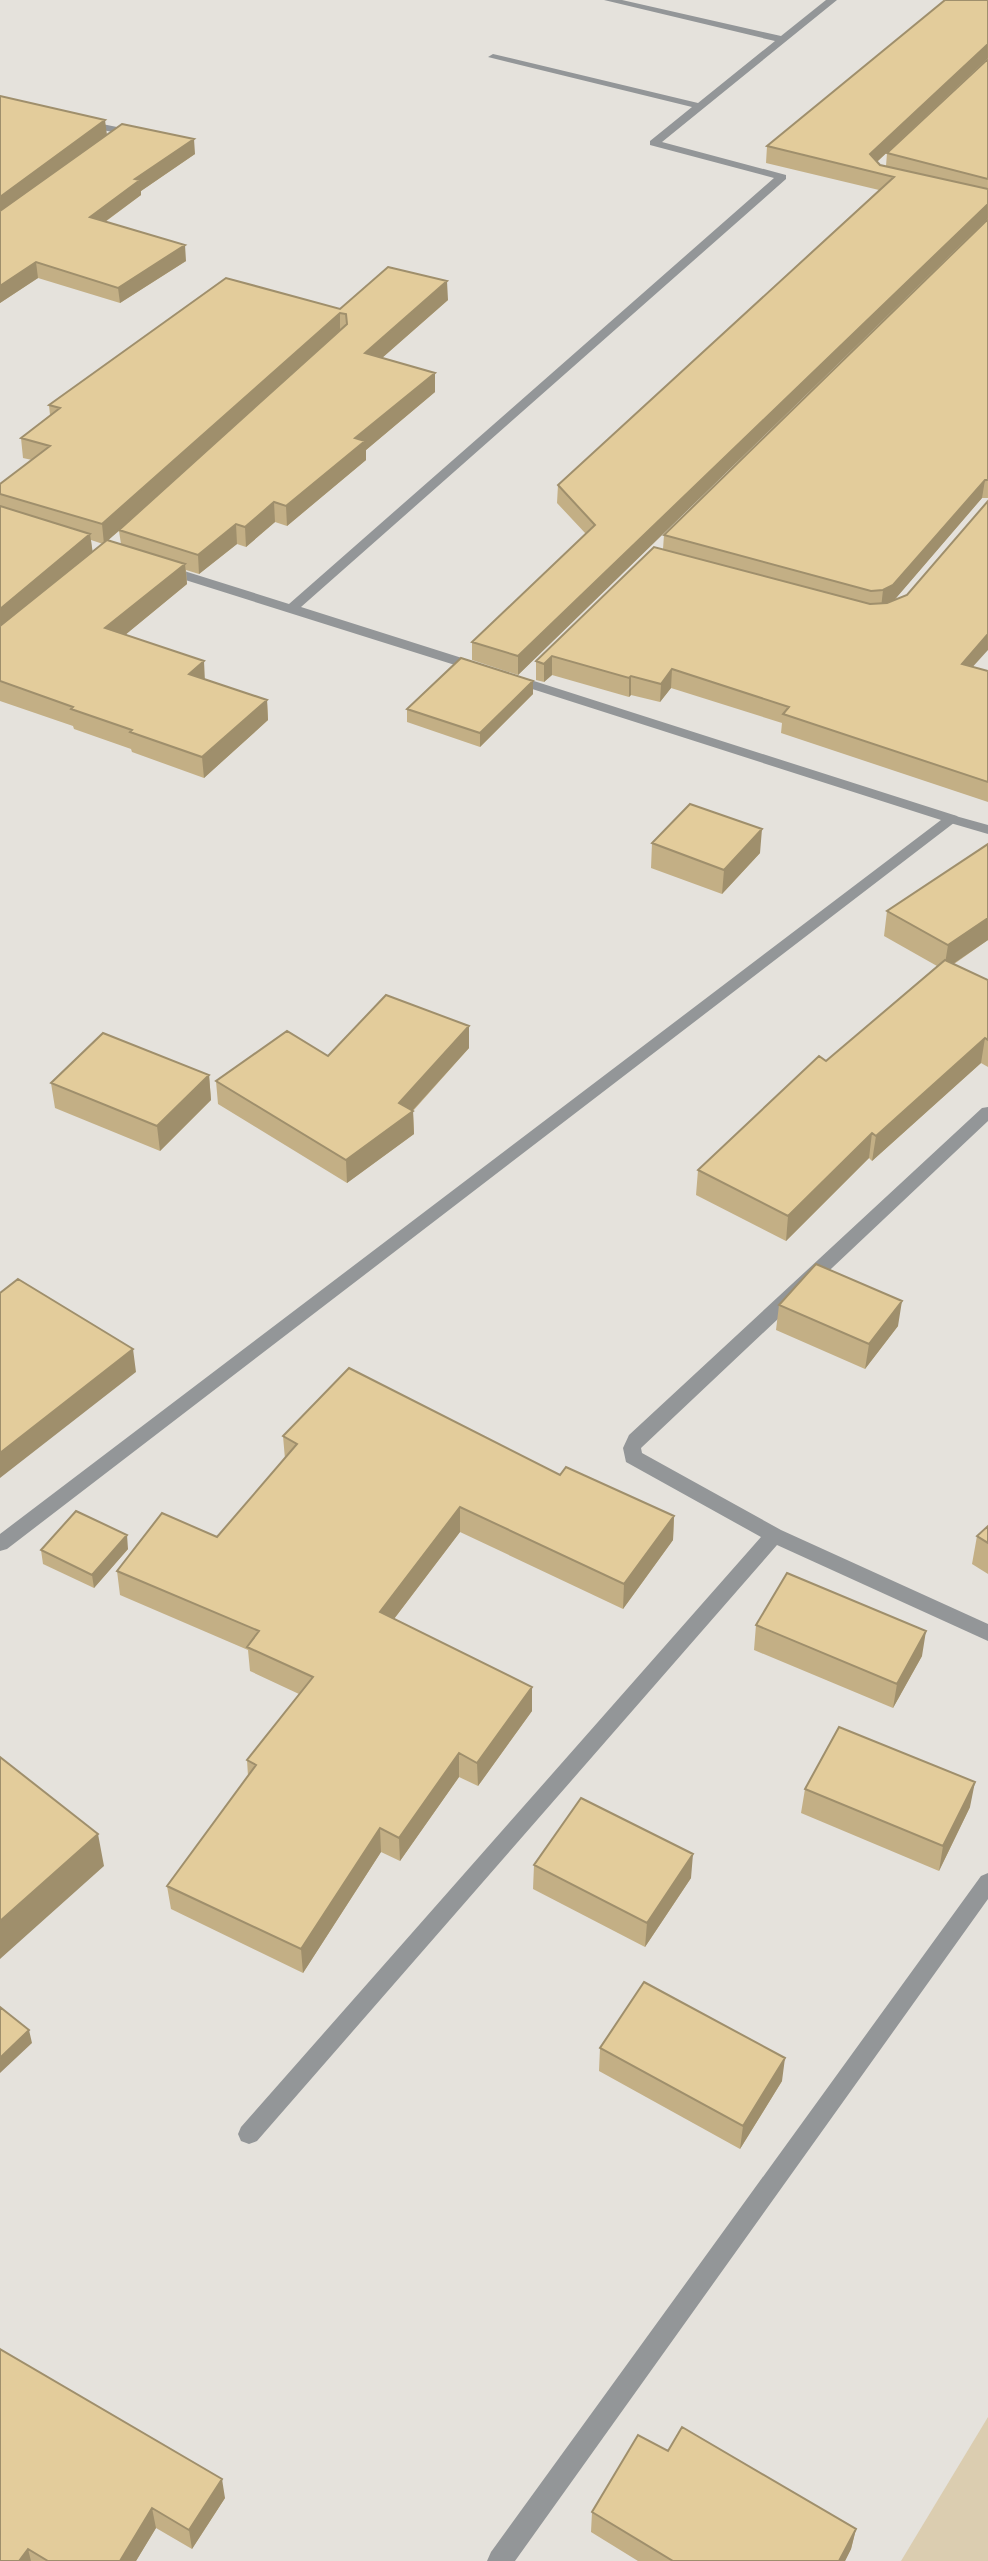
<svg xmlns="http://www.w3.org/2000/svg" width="988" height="2561" font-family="Mulish,sans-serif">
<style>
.green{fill:#dbcdb0}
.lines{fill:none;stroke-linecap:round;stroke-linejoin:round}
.service{fill:#939698;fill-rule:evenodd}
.minor{fill:#939698;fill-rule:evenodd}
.wall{fill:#c3af85;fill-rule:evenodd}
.shaded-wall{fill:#9f8f6c}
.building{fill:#e3cc9b;stroke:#9f8f6c;stroke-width:2}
</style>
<rect width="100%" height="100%" fill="#e5e2dc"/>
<!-- green -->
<path class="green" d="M988,2417V2561H901Z"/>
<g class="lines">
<!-- service -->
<path class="service" d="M952,815L988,825V834L947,822L945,819Z"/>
<!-- minor -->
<path class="minor" d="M604,0H622L781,36L826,0H837L662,142L786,175V179L301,607L484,665V671H474L160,572L158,569L165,565L289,604L774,178L650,145V141L692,107L488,57L493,54L698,103L775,41Z
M82,120L137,131L142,134L137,137L78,125V121Z
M512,674L957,816L959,819L7,1549L0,1551V1534L941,820L507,681L505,678Z
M988,1107V1121L641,1448L642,1453L781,1530L988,1624V1641L777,1545L257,2141L249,2144L241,2141L238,2134L241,2127L761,1537L626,1462L623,1448L629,1435L982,1108Z
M988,1873V1899L515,2561H487L491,2552L981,1876Z"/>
</g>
<!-- wall -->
<path class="wall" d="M988,0V58L877,162L880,165L886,166L887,153L988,59V218L518,675L472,660V642L586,534L557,503L558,485L879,190L766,163L767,146Z
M0,96L107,135L195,154L141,191V195L105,222L186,261L120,303L38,278L0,303Z
M988,219V498H982L894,600L973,667L988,671V802L781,733L782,723L671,688L660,702L631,695L629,697L552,675L544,682L536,680V661L663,549L664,535Z
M448,300L382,358L435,392L366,450V460L287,526L275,522L246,547L237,544L199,574L186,570L187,584L125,635L205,679L267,700L268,720L204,778L132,752L131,749L74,729L73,726L0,701V484L32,460L23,458L21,438L50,415L49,405L340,309ZM119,531L121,544L108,540ZM91,540L103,544L92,552Z
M533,681V694L480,747L407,722V709Z
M652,843L760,853L722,894L651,868Z
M988,844V940L954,964L988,980V1067L981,1063L872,1161L869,1158L786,1241L696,1195L698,1170L937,966L884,936L887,911Z
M469,1048L413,1111L414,1134L347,1183L218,1104L216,1081L328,1056Z
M209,1075L211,1100L160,1151L55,1108L51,1083Z
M779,1305L898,1326L865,1369L776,1330Z
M283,1436L560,1475L674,1516L673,1540L623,1609L460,1532L394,1619L532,1711L478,1786L459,1777L400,1861L381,1852L303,1973L171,1909L167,1886L248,1776L247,1760L299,1694L250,1671L248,1650L120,1595L117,1571L217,1537L285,1459Z
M988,1526V1574L972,1564L977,1536Z
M128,1549L94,1588L43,1564L41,1550Z
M756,1625L922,1656L893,1708L754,1650Z
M805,1789L970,1807L939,1871L801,1813Z
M534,1865L691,1878L645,1947L533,1889Z
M600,2048L782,2081L740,2149L599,2071Z
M0,2349L225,2498L192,2549L156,2528L136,2561H0Z
M668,2451L856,2529L851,2549L845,2561H638L591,2532L592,2512Z"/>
<!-- shaded-wall -->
<path class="shaded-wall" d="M988,44V58L868,170L870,154Z
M105,120L107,135L0,214V197Z
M194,139L195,154L141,191V195L91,232L90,217L135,179Z
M988,204V218L518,675V656Z
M185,245L186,261L120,303L118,288Z
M36,262L38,278L0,303V286Z
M447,281L448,300L366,372L365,353Z
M340,313V332L104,544L102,524Z
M435,373V392L366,450V460L287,526L286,506L355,438Z
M985,480L982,498L891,604L881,608L883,590Z
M274,502L275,522L246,547L245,527Z
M236,524L237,544L199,574L198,555Z
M90,534L93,554L0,632V609Z
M185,564L187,584L108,649L105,628Z
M988,634V650L959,682L962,664Z
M552,656V675L544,682V664Z
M204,661L205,682L189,674Z
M672,669L671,688L660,702L661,684Z
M631,676V695L629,697V678Z
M533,681V694L480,747V733Z
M267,700L268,720L204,778L202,757Z
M762,829L760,853L722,894L724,870Z
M988,918V940L944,970L948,945Z
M469,1026V1048L412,1111H413L414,1134L347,1183L346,1160Z
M985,1038L981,1063L872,1161L876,1136Z
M209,1075L211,1100L160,1151L157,1126Z
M872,1133L869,1158L786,1241L788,1216Z
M902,1301L898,1326L865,1369L869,1344Z
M133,1349L136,1372L0,1478V1453Z
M460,1507V1532L381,1636L380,1612Z
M674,1516L673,1540L623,1609L624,1584Z
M127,1535L128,1549L94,1588L92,1575Z
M926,1631L922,1656L893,1708L897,1684Z
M532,1687V1711L478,1786L477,1763Z
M459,1753V1777L400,1861L399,1838Z
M975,1782L970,1807L939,1871L943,1846Z
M380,1828L381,1852L303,1973L301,1949Z
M98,1834L104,1866L0,1959V1921Z
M693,1854L691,1878L645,1947L647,1923Z
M29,2030L32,2043L0,2073V2058Z
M785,2058L782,2081L740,2149L743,2126Z
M222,2479L225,2498L192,2549L189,2530Z
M152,2508L156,2528L136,2561H120Z
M856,2529L851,2549L845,2561H839Z
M28,2549L31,2561H19Z"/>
<!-- building -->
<path class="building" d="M945,0H988V44L870,154L880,165L988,189V204L518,656L472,642L595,525L558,485L894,177L767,146Z
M988,59V179L887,153Z
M0,96L105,120L0,197Z
M122,124L194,139L135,179L140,180L90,217L185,245L118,288L36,262L0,286V211Z
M988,219V480H985L893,585L883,590L871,591L664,535Z
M388,267L447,281L365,353L435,373L355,438L365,441L286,506L274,502L245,527L236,524L198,555L119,530L347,324L346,314L340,313L102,524L0,494V484L50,446L21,438L60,408L49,405L226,278L340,309Z
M988,501V634L962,664L988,671V782L783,714L789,707L672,669L661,684L631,676L629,678L552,656L544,664L536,661L654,547L870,604L887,603L907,595Z
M0,506L90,534L0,609Z
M107,540L185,564L105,628L204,661L189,674L267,700L202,757L130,732L132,730L71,709L73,707L0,681V626Z
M461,658L533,681L480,733L407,709Z
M690,804L762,829L724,870L652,843Z
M988,844V918L948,945L887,911Z
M945,960L988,980V1040L985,1038L876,1136L872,1133L788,1216L698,1170L819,1056L826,1061Z
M386,995L469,1026L399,1103L413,1111L346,1160L216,1081L287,1031L328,1056Z
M103,1033L209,1075L157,1126L51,1083Z
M816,1264L902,1301L869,1344L779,1305Z
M18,1279L133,1349L0,1453V1293Z
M349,1368L560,1475L566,1467L674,1516L624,1584L460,1507L380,1612L532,1687L477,1763L459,1753L399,1838L380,1828L301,1949L167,1886L256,1765L247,1760L313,1677L247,1647L259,1631L117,1571L162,1513L217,1537L297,1444L283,1436Z
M76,1511L127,1535L92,1575L41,1550Z
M988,1526V1543L977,1536Z
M787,1573L926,1631L897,1684L756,1625Z
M839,1727L975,1782L943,1846L805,1789Z
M0,1757L98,1834L0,1921Z
M581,1798L693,1854L647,1923L534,1865Z
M644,1982L785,2058L743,2126L600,2048Z
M0,2007L29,2030L0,2058Z
M0,2349L222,2479L189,2530L152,2508L120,2561H48L28,2549L19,2561H0Z
M682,2427L856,2529L839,2561H673L592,2512L638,2435L668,2451Z"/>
</svg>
